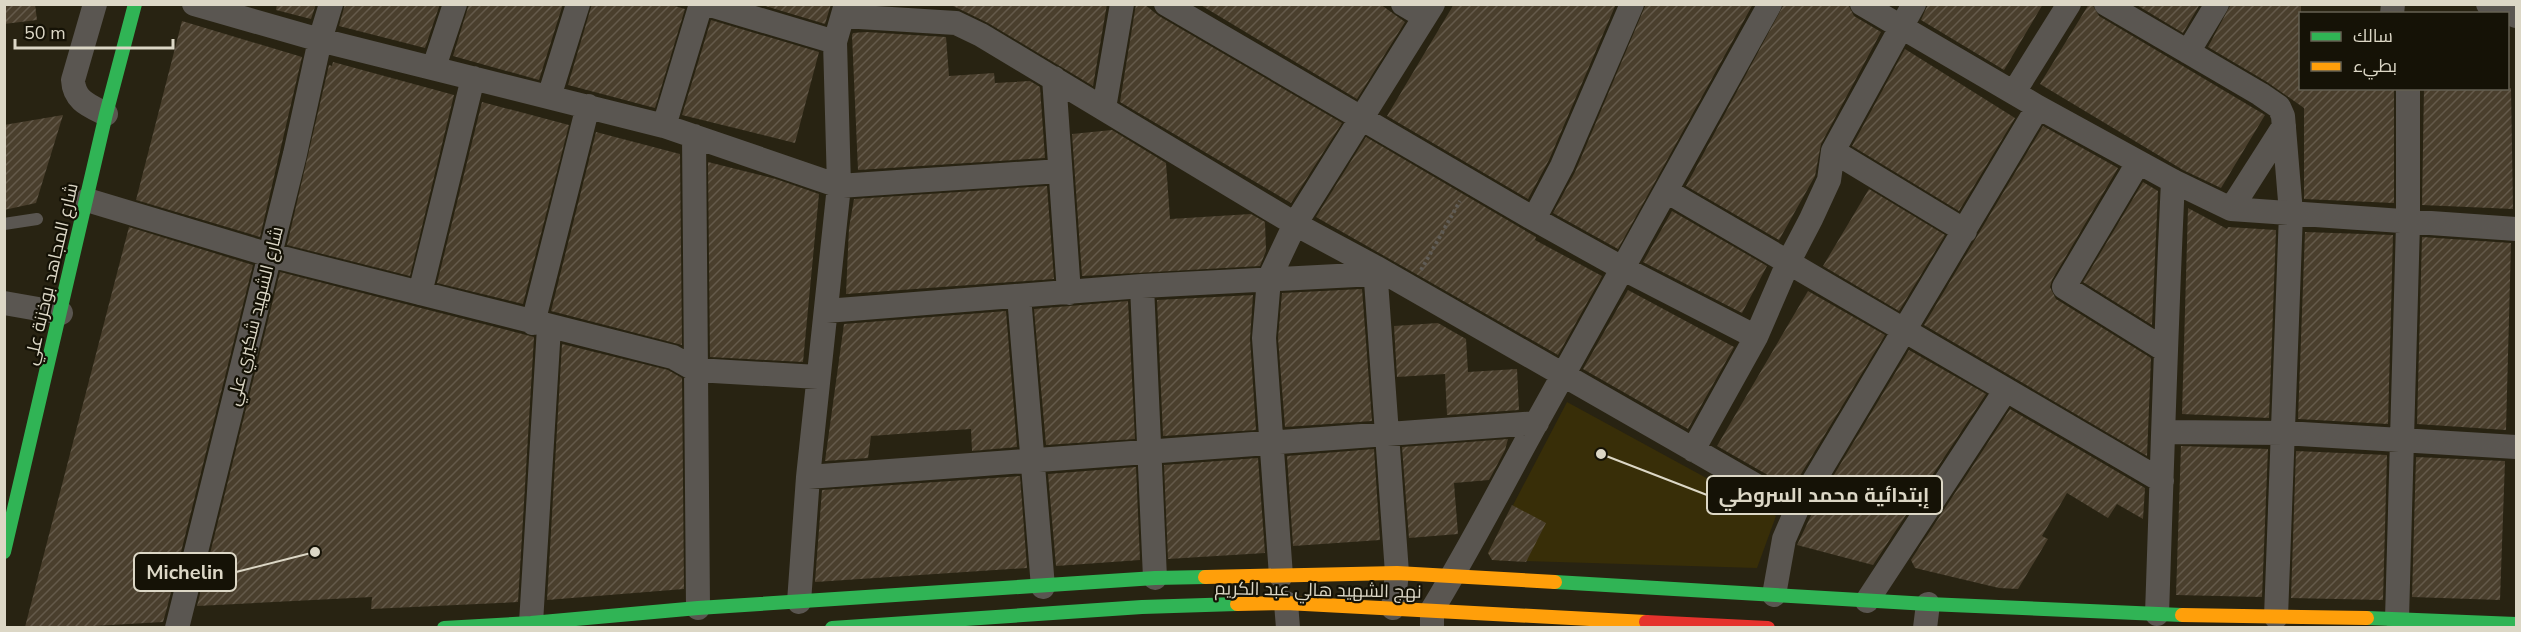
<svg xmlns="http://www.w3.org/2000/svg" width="2521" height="632" font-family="'Nunito Sans',Cairo,sans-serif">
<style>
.built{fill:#382e08}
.building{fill:url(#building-hatch)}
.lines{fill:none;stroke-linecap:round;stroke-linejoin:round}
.path{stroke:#605c55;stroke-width:4;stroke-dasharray:3 3;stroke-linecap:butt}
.lane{stroke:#5a5651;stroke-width:12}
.street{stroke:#5a5651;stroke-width:24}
.fast{stroke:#30b455;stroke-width:14}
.slow{stroke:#ff9f0a;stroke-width:14}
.jam{stroke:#e5322d;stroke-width:14}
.labels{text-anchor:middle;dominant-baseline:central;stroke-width:4.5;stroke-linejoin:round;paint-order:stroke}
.street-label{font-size:18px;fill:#dcd7c6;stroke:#151206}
.leader{fill:none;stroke:#dcd7c6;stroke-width:2}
.callout-dot{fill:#dcd7c6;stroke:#151206;stroke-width:2}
.callout{fill:#151206;stroke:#dcd7c6;stroke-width:2}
.callout-label{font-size:20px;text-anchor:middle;font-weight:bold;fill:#dcd7c6}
</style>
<defs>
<pattern id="building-hatch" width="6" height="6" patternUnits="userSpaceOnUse" patternTransform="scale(1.5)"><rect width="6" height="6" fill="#4a3f2d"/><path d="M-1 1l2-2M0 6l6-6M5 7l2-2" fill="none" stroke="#645a4a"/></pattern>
</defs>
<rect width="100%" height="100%" fill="#282312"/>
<!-- built -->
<path class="built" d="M1567,402L1776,516L1757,568L1492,560L1488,553Z"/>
<!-- building -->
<path class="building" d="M4,4H35L37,20L4,24Z
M277,4H316L311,19L276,10Z
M345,4H440L425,48L339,26Z
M469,4H563L539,80L453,56Z
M592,4H668L685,9L655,108L568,85Z
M759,4H831L825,24Z
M949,4H1107L1093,86L988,23Z
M1136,4H1144L1159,16L1342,123L1291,203L1120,102Z
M1199,4H1380L1405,22L1357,99Z
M1454,4H1616L1549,160L1528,199L1387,116Z
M1646,4H1753L1618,249L1553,213L1575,172Z
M1784,4H1848L1854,16L1881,32L1821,144L1815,176L1779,240L1686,186Z
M1928,4H2043L2004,70L1921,20Z
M2089,4H2092L2099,16L2265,115L2221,188L2183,170L2040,84Z
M2135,4H2200L2183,33Z
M2231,4H2301V88H2394V203L2304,199V108L2267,82L2208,47Z
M711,20L819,52L795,143L682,115Z
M182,21L302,57L260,237L136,200Z
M866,32L946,37L949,76L994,73L995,83L1030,81L1040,87L1045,158L858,170L852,35L853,33Z
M1905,49L2015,118L1959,211L1852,146Z
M333,62L454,95L410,276L287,245L329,65L332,66Z
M2424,88H2511L2513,209L2422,205Z
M482,102L569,125L523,304L437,283Z
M63,115L36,203L4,210V125Z
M2043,126L2118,168L2052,280L2050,287L2056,299L2151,358L2147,456L1924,325Z
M1112,130L1166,163L1170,219L1251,214L1265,222L1266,251L1260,266L1082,276L1072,134Z
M596,132L680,154L682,345L551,311Z
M1366,137L1536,237L1535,240L1602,276L1558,355L1316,217Z
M708,162L776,179L819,194L803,362L710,357Z
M2143,182L2158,191L2152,325L2083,282Z
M1047,186L1054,279L846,294L849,228L854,199Z
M1869,189L1945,235L1899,311L1823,266Z
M2188,208L2227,229L2228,227L2276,230L2269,418L2182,414Z
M1672,211L1767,266L1742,313L1643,262Z
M129,227L253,265L167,608L163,622L76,627H25Z
M2305,232L2393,235L2388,424L2298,419Z
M2422,237L2511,243L2506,430L2417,424Z
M280,272L534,337L518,602L371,609L372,597L197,606Z
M1362,289L1372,421L1285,427L1278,338L1282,293Z
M1628,290L1734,347L1688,429L1583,369Z
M1808,291L1885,335L1792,489L1717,446Z
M1253,295L1250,339L1256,430L1163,436L1157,300Z
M1128,301L1135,439L1046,445L1034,309Z
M1006,311L1017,447L972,451L971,429L925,432L871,436L868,458L825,461L844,324Z
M1438,323L1466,339L1468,372L1517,369L1519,410L1447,415L1445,374L1397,377L1394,326Z
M562,344L668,370L682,378L684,589L547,600Z
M1909,350L1986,394L1873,565L1797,545L1817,503Z
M2010,409L2145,488L2143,519L2117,504L2108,518L2067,493L2042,536L2048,539L2018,589L1999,588L1915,568L1911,560Z
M1508,439L1505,450L1489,480L1454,483L1458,534L1409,538L1402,447Z
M2181,446L2268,449L2262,597L2176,595Z
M1374,449L1380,540L1293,546L1287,456Z
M2296,451L2387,455L2383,600L2291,598Z
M2416,457L2505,461L2500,600L2412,597Z
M1258,458L1265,553L1168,559L1164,465Z
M1136,467L1140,560L1056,566L1048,474Z
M1020,476L1027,568L815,582L822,490Z
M1512,505L1546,523L1526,562L1492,560L1488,553Z"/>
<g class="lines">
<!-- path -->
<path class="path" d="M1421,270L1460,201"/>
<!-- lane -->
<path class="lane" d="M4,224L37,219"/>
<!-- street -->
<path class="street" d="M95,4L73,80C74,101 90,106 106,114
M194,4L320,40L664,126L839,186L1060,171
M707,4L835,42
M1166,4L1534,219L1622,268L1756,337
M1403,4L1425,17
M1862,4L2038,107L2173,181L2231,209L2516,229
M2106,4L2260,94L2279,107L2283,116L2291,213L2276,617
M2488,4L2516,16
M2392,14L2393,4
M843,16L956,23L981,35L1295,224L1375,267L1797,509
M2188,52L2217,4
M434,67L455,4
M1054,78L1069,293
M2014,92L2069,4
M549,97L578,4
M1104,108L1122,4
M664,126L701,4
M694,136L698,608
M1833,151L1965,231
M2138,163L2064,287L2165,350
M1668,192L2162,481
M87,200L270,255L673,357L696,370L818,377
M2231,209L2284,126
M1534,219L1562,166L1632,4
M1375,267L1397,573L1393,608
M1142,286L1155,578
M420,293L473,78
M1019,296L1043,587
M4,303L61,313
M826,311L1142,286L1375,274
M533,323L588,106
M2164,432L2284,433L2516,447
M1693,450L1756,337L1788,263L1811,219L1829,180L1833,151L1914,4
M808,477L1537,423
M1281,576L1264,338L1269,279L1295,224L1433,4
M1774,595L1784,539L1797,509L2038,107
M1867,601L2005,391
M799,602L808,477L839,186L835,42L846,4
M1286,603L1288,628
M2157,614C2162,470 2166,326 2173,181
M2397,619L2408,223V88
M531,623L549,327
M177,628L295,154L320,40L331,4
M1432,628V610C1470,548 1503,483 1538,420C1616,282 1693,143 1770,4
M1925,628L1928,604"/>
<!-- fast -->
<path class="fast" d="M4,552L106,114L135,4
M1555,582L1928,604L2182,615
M2367,618L2516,624
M444,628L531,623L698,608L1155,578L1205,577
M832,628L1142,607L1237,604"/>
<!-- slow -->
<path class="slow" d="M1205,577L1397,573L1555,582
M1237,604L1286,603L1646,622
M2182,615L2367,618"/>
<!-- jam -->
<path class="jam" d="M1646,622L1768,628"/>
</g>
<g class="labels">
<!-- street labels -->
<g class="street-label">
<text transform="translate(51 274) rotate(-77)">شارع المجاهد بوخزنة علي</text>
<text transform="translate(255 316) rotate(-76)">شارع الشهيد شكيري علي</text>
<text transform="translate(1318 590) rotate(1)">نهج الشهيد هالي عبد الكريم</text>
</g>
</g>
<!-- callouts -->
<path class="leader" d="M1601 454L1707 495M315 552L236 572"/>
<g class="callout-dot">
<circle cx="1601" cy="454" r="6"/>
<circle cx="315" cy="552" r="6"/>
</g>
<g class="callout">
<rect x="1707" y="476" width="235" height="38" rx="6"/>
<rect x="134" y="553" width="102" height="38" rx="6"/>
</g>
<g class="callout-label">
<text x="1824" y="502">إبتدائية محمد السروطي</text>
<text x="185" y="579">Michelin</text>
</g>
<!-- border -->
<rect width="2521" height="632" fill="none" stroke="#dcd7c6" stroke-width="12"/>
<!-- legend -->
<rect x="2299" y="12" width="210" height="78" fill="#151206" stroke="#656153" stroke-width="1.5"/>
<rect x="2311" y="32" width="30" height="9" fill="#30b455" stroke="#656153" stroke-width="1.5"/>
<text x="2353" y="42" font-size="18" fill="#dcd7c6">سالك</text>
<rect x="2311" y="62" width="30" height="9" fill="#ff9f0a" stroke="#656153" stroke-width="1.5"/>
<text x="2353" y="72" font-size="18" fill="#dcd7c6">بطيء</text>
<!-- scale -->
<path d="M15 39v9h158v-9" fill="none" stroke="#dcd7c6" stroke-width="3"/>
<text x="24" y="39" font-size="18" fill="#dcd7c6" stroke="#151206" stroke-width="4.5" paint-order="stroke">50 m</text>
</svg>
